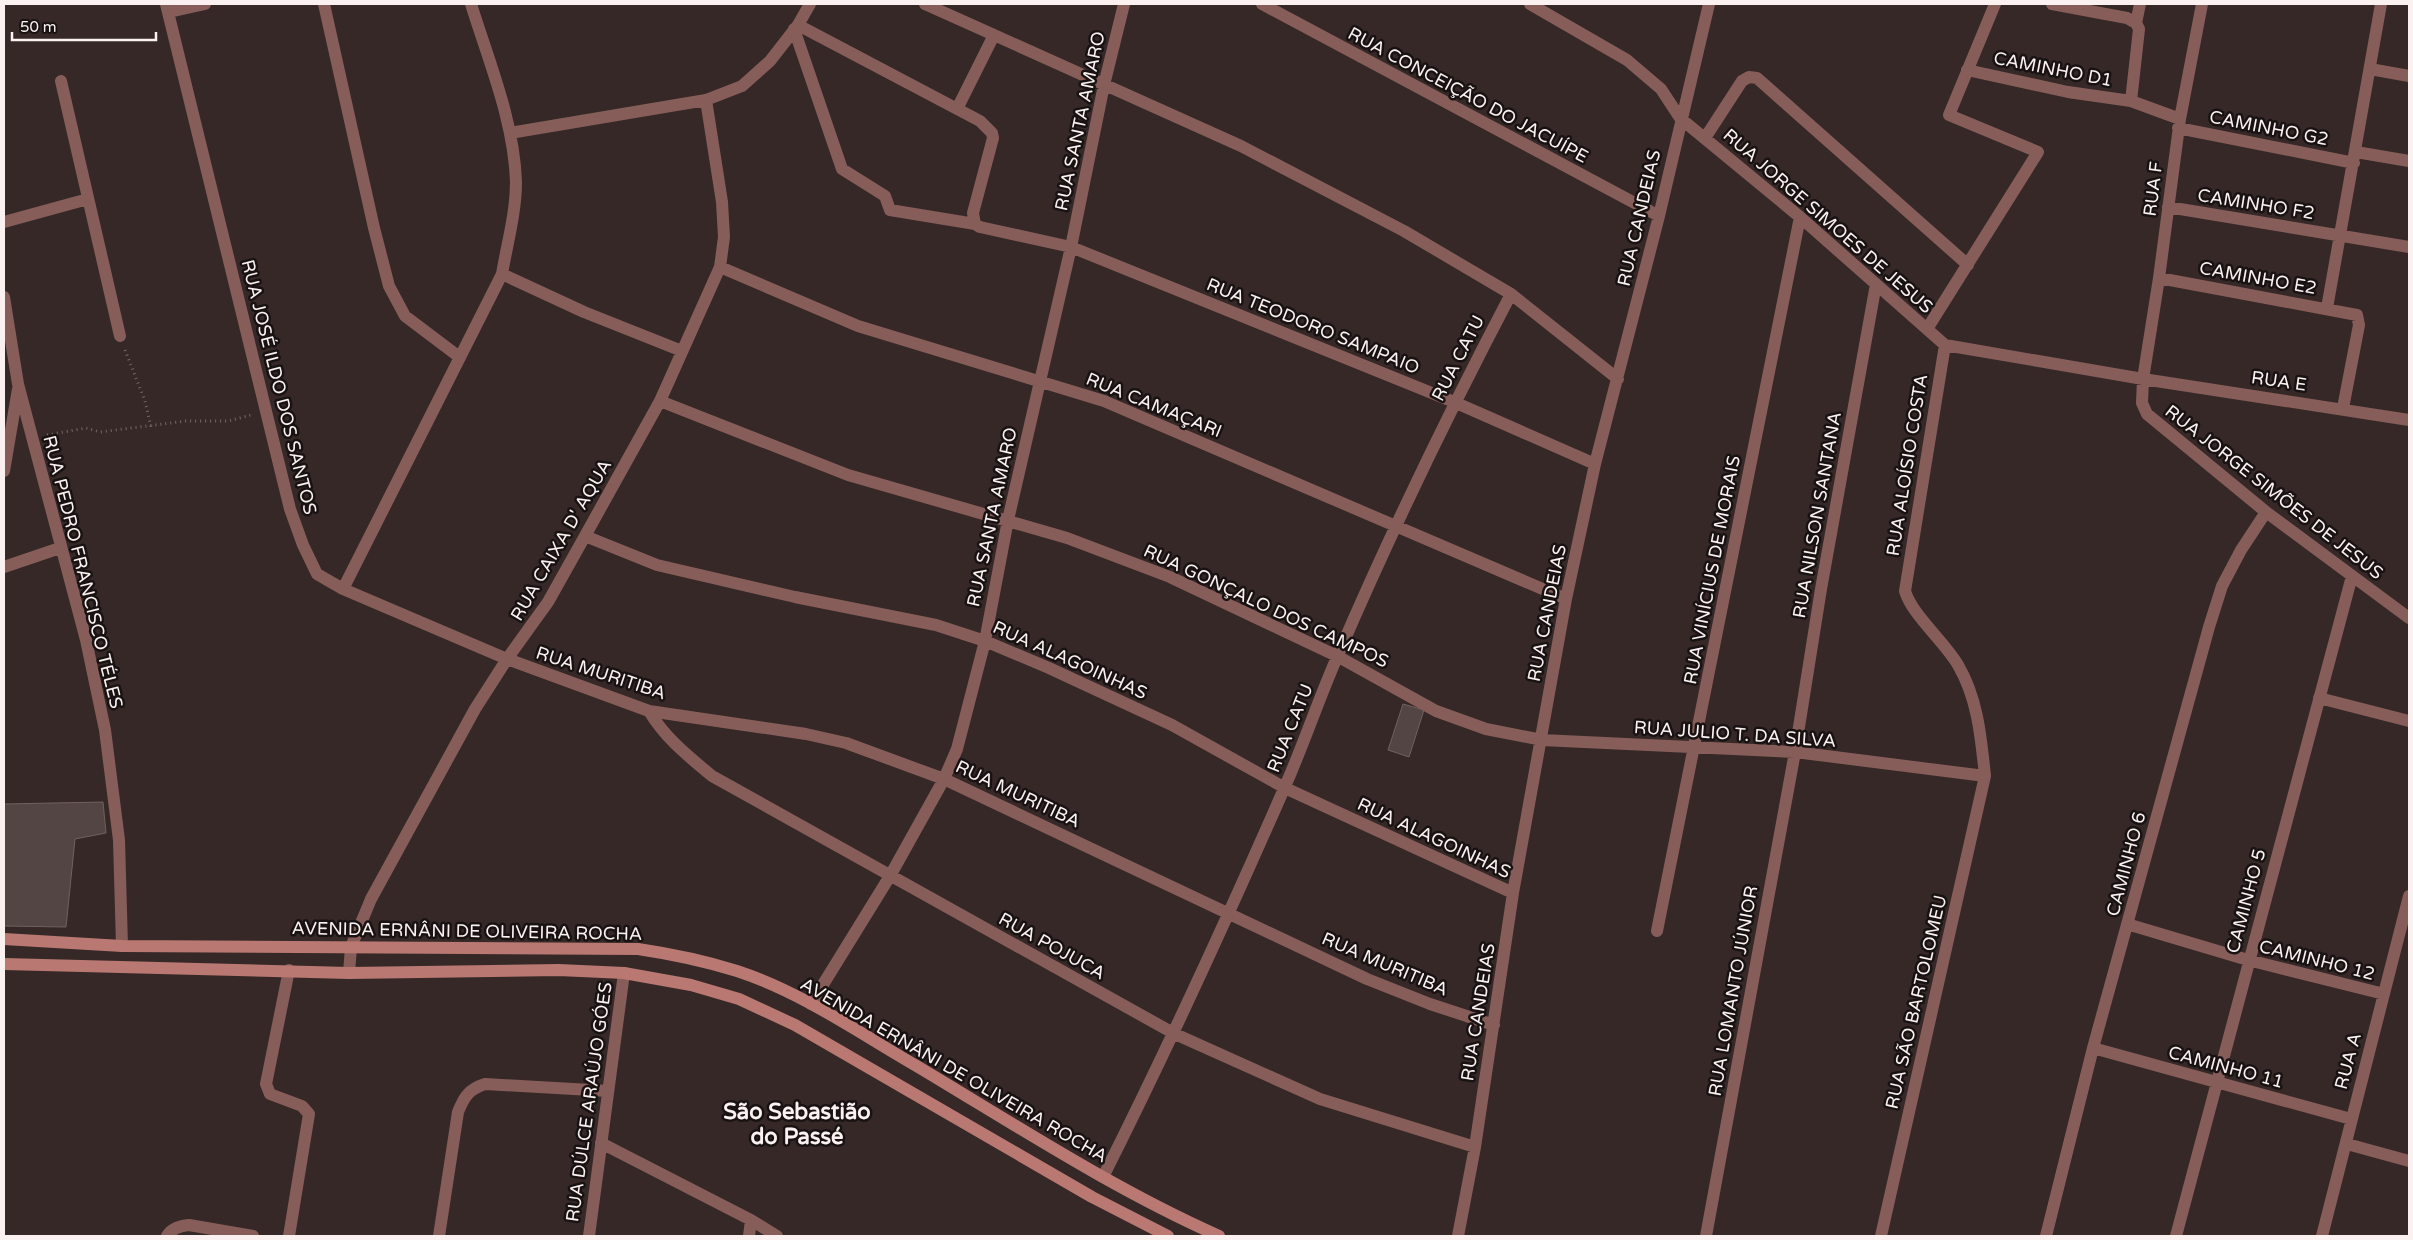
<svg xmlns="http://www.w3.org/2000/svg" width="2413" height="1240" font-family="'Varela Round',sans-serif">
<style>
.building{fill:#534544;stroke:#70615f}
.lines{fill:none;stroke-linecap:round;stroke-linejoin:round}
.path{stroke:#746867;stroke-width:3;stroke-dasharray:1 4;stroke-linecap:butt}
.minor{stroke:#865d59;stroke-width:12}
.secondary{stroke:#b97871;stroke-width:12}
.labels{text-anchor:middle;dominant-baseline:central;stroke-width:5;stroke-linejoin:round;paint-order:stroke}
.street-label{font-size:18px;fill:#faf1f0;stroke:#181312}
.district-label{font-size:22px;font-weight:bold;fill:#faf1f0;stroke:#181312}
</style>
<rect width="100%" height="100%" fill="#352827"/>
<!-- building -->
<path class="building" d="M1403,704L1424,710L1409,757L1388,750Z
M103,802L106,833L75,839L66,927L4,926V804Z"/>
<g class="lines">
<!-- path -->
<path class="path" d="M125,350L145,401L151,427
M47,435L86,428L100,432L186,421H228L251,415"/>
<!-- minor -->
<path class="minor" d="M166,4L290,509L303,545L317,574L343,589L507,659L649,711L806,734L846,743L944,779L1367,979L1430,1004L1494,1025
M324,4L374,228L389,286L405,316L458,356
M925,4L1241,146L1404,231L1511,294L1618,379
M1262,4L1659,216
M1530,4L1627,60L1661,89L1680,118L1800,217L1945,345L2143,379L2409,420
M2052,4L2127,18L2136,23
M2202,4L2180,119L2159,278L2143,379L2142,403L2147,414L2266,512L2409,618
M169,12L205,4
M798,25L980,121L992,133L993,138L973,213L975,224
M794,29L842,169L885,196L890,210L975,224L980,227L1071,247L1454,402L1595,464
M2370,69L2409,76
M1967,70L2068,92L2131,101L2180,119
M61,81L120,336
M2131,101L2139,29L2136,23L2140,4
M957,109L994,35
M2178,128L2354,163
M510,133L706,100L742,86L770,61L798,25L810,4
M1705,138L1742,81L1749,77L1757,78L1968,265
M2356,152L2409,161
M2168,207L2409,247
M4,222L88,199
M720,267L858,326L1104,401L1566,599
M502,274L584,312L682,351
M2159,278L2357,315L2359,325L2343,408
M4,297L18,384L86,640L105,730L119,840L122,946
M2327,308L2381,4
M1927,329L2038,152L1949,115L1995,4
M660,401L848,475L1067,538L1170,577L1337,656L1436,711L1486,729L1542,740L1795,752L1985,776
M4,471L18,389
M585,536L657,565L795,597L936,625L985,641L1049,668L1172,725L1285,788L1513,893
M4,567L60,548
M343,589L502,274C507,244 516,213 516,182C514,121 489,62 471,4
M2319,698L2409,721
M649,711C665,738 688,756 712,776L1175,1034L1320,1099L1475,1147
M2127,924L2248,960L2384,994
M1657,931L1800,217
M349,973L351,947L371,899L475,709L507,659L548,602L585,536L660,401L720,267L724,237L722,202L706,100
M811,1004L890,876L944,779L957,749L985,641L1008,520L1071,247L1104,85L1124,4
M2093,1048L2351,1119
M601,1143L751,1220L777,1236
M2347,1144L2409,1161
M1103,1177C1167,1050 1226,921 1283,791C1303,747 1318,700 1338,655C1391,532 1449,412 1511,294
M167,1236C172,1228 180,1226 189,1225L253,1236
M289,1236L309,1114L302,1106L270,1094L266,1084L289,970
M439,1236L458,1112C464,1097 469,1089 485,1084L608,1091
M589,1236L624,973
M749,1236L751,1220
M1458,1236L1475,1147L1513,893L1566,599L1595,464L1659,216L1709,4
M1706,1236L1795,752L1821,589L1876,284
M1881,1236L1985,776C1981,738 1978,699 1958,665C1944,641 1912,615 1905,591L1945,345
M2046,1236L2093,1048L2209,627L2222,586L2241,550L2266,512
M2176,1236L2352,576
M2322,1236L2409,896"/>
<!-- secondary -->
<path class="secondary" d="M4,939L122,946L638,949C672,954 705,961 737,971C801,992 858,1032 915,1065C1014,1124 1113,1189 1219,1236
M4,964L349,973L559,970L624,973L691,985L739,999L795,1025L1092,1197L1168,1236"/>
</g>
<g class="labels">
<!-- street labels -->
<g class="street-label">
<text transform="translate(2053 69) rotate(11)">CAMINHO D1</text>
<text transform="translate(1468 95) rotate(28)">RUA CONCEIÇÃO DO JACUÍPE</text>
<text transform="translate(1080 121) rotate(-78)">RUA SANTA AMARO</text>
<text transform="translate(2269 128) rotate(11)">CAMINHO G2</text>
<text transform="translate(2153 189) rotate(-83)">RUA F</text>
<text transform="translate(2256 204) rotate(9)">CAMINHO F2</text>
<text transform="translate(1639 218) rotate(-77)">RUA CANDEIAS</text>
<text transform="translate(1828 221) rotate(41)">RUA JORGE SIMOES DE JESUS</text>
<text transform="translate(2258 278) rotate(10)">CAMINHO E2</text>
<text transform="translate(1313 326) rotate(22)">RUA TEODORO SAMPAIO</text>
<text transform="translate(1458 358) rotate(-63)">RUA CATU</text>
<text transform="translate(2279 381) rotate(8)">RUA E</text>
<text transform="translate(279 387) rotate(76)">RUA JOSÉ ILDO DOS SANTOS</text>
<text transform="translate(1154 405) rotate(22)">RUA CAMAÇARI</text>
<text transform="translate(1907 465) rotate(-81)">RUA ALOÍSIO COSTA</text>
<text transform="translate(2274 492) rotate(38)">RUA JORGE SIMÕES DE JESUS</text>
<text transform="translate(1817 515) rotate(-80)">RUA NILSON SANTANA</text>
<text transform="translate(992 517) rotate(-78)">RUA SANTA AMARO</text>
<text transform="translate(561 540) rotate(-60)">RUA CAIXA D' AQUA</text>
<text transform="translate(1712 570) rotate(-79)">RUA VINÍCIUS DE MORAIS</text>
<text transform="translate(83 572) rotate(76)">RUA PEDRO FRANCISCO TÉLES</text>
<text transform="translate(1266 606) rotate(25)">RUA GONÇALO DOS CAMPOS</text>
<text transform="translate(1547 613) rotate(-79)">RUA CANDEIAS</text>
<text transform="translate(1070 660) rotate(24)">RUA ALAGOINHAS</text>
<text transform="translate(601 673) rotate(18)">RUA MURITIBA</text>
<text transform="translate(1290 728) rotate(-68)">RUA CATU</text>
<text transform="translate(1735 734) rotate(4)">RUA JULIO T. DA SILVA</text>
<text transform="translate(1018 794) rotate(25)">RUA MURITIBA</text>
<text transform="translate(1434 838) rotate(25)">RUA ALAGOINHAS</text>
<text transform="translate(2126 864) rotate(-75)">CAMINHO 6</text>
<text transform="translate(2246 901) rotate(-75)">CAMINHO 5</text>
<text transform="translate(467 931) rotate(1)">AVENIDA ERNÂNI DE OLIVEIRA ROCHA</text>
<text transform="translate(1052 946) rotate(29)">RUA POJUCA</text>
<text transform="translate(2317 960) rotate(14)">CAMINHO 12</text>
<text transform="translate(1385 964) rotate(23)">RUA MURITIBA</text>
<text transform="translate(1733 991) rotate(-80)">RUA LOMANTO JÚNIOR</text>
<text transform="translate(1916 1002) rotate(-77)">RUA SÃO BARTOLOMEU</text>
<text transform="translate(1478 1012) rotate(-81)">RUA CANDEIAS</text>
<text transform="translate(2348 1061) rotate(-75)">RUA A</text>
<text transform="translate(2226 1067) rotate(15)">CAMINHO 11</text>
<text transform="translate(954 1070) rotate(30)">AVENIDA ERNÂNI DE OLIVEIRA ROCHA</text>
<text transform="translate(589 1102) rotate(-82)">RUA DÚLCE ARAÚJO GÓES</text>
</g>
<!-- district labels -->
<g class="district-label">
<text x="797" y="1112">São Sebastião<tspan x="797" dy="25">do Passé</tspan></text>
</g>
</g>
<!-- border -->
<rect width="2413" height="1240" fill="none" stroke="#faf1f0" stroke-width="10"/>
<!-- scale -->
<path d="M12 32v8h144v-8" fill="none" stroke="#faf1f0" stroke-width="2.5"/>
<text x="20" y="32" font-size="15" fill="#faf1f0" stroke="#181312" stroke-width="4" paint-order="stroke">50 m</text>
</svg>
